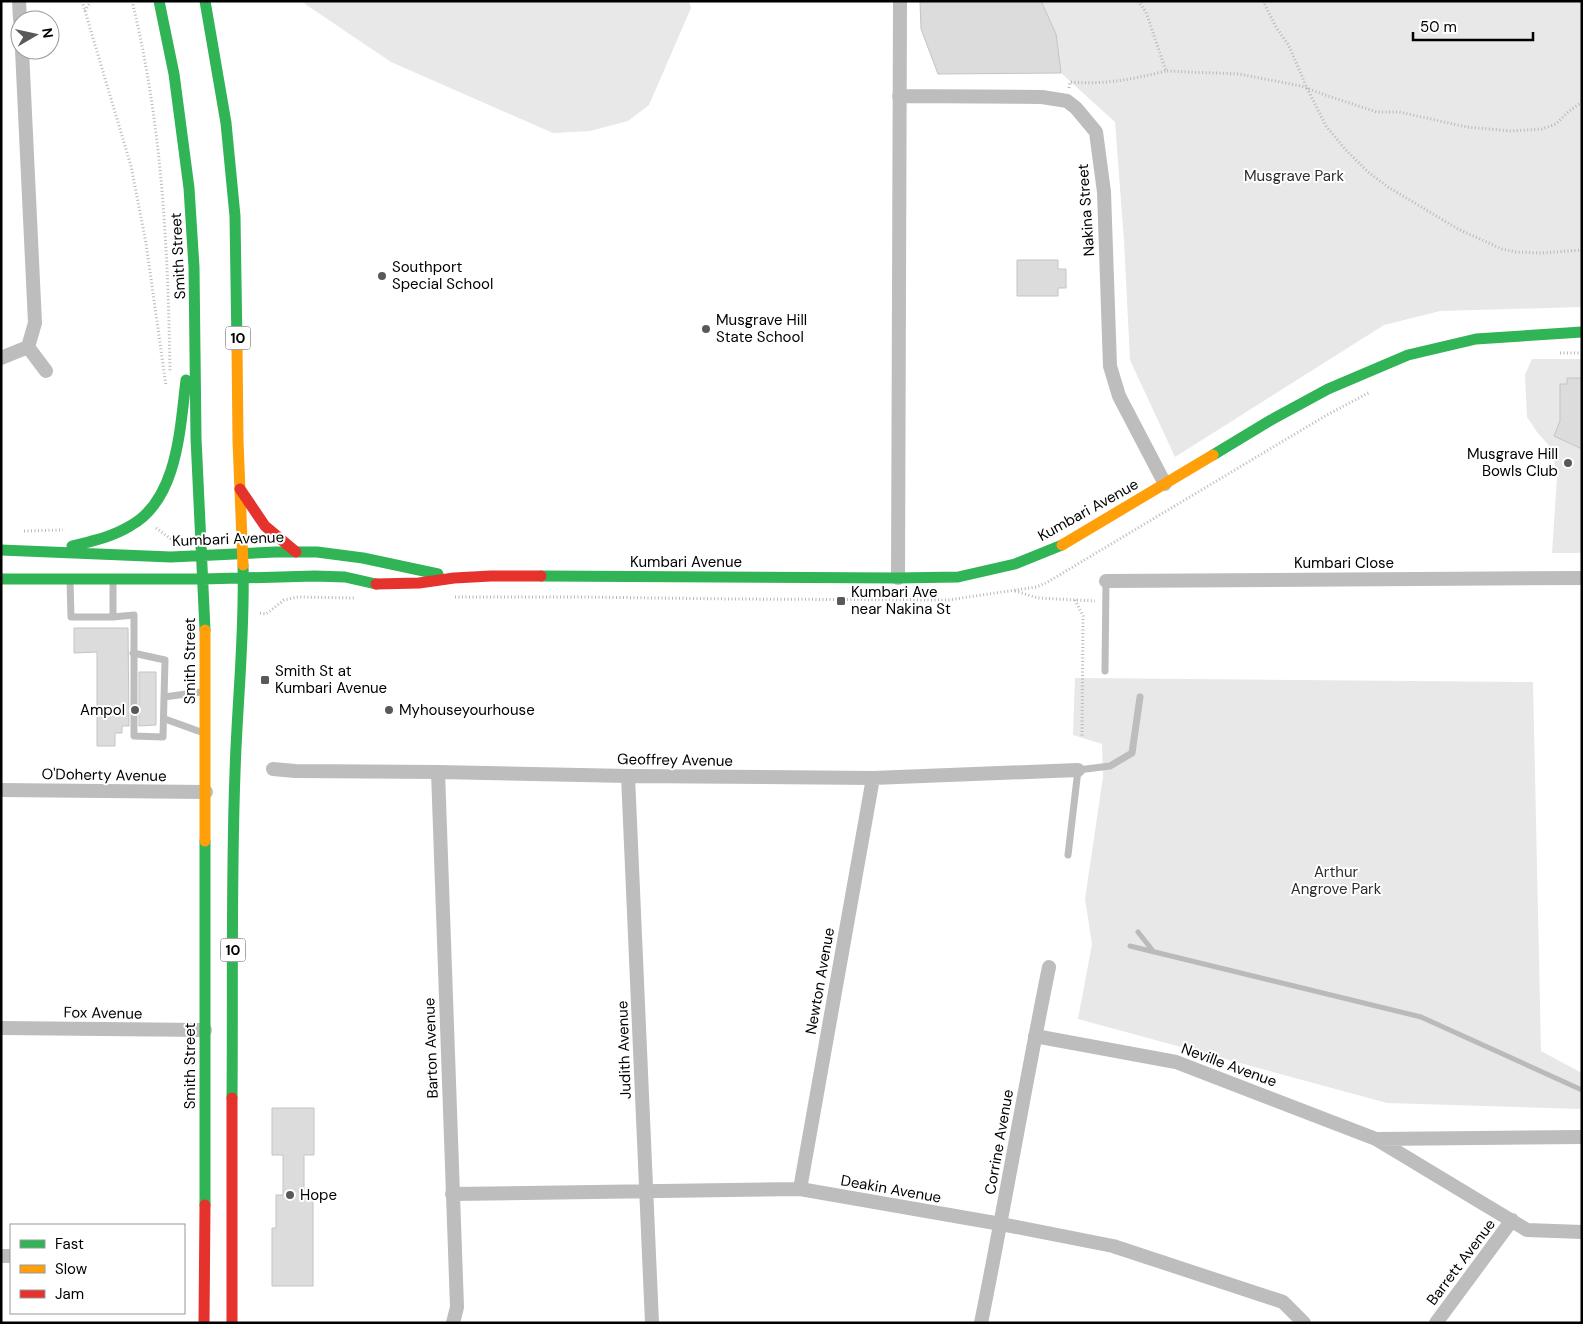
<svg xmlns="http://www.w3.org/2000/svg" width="1583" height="1324" font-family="'DM Sans',sans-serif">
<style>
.green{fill:#e8e8e8}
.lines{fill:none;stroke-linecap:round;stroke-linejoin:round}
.stream{stroke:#bababa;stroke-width:5}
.building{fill:#dcdcdc;stroke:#c4c4c4}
.path{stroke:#b8b8b8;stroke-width:3;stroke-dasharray:1 2.5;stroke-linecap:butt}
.lane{stroke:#bdbdbd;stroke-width:7}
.street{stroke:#bdbdbd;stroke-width:14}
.fast{stroke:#30b455;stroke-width:11}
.slow{stroke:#ff9f0a;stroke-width:11}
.jam{stroke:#e5322d;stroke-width:11}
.poi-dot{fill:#595959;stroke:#fff;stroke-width:2}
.labels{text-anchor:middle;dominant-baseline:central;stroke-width:4;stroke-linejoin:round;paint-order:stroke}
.shield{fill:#fff;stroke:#4c4c4c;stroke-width:1}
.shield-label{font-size:14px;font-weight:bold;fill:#000}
.park-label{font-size:15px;fill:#2d2d2d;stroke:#fff}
.street-label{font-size:15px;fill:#000;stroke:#fff}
.poi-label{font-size:15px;fill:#000;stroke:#fff;text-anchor:start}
</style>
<rect width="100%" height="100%" fill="#fff"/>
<!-- green -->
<path class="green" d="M304,1H689L691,8L649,105L628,121L590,131L553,133L391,62L305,4Z
M1041,1H1582V307L1440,311L1384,325L1175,457L1130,360L1124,241L1115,122L1061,73L1056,34Z
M1532,359H1582V553H1552L1557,477L1552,449L1537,432L1527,417L1525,375Z
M1075,678L1533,682L1541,1051L1582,1073V1109L1387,1103L1078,1019L1092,944L1085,899L1103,777L1102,744L1073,735Z"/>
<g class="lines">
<!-- stream -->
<path class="stream" d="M1138,932L1153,951
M1130,946L1421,1017L1582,1090"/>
</g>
<!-- building -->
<path class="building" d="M920,1H1041L1056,34L1061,73L938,74L921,29Z
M1017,260H1058V269H1066V288H1058V296H1017Z
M1567,378H1582V449L1554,436L1560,421V384H1567Z
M74,628H128L129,726H122V733H115V746H97V652L74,653Z
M139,672H156V725L139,726Z
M272,1108H314V1155H304V1195H313V1286H272V1228H276V1195H283V1155H272Z"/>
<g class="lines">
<!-- path -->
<path class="path" d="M82,1L131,166L146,243L166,386
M132,1C162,123 168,247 170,372
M1138,1L1146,12L1166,71L1239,74L1301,86L1328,96L1377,112H1399L1467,127L1511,131L1542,129L1556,124L1568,112L1582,102
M1263,1L1276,27L1289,46L1307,88L1326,126L1345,149L1368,172L1388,187L1458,229L1502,249L1516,252L1542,253L1582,250
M85,11L91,1
M1069,88L1070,82C1105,85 1133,79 1166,71
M1560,353H1582
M156,528L171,539
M24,531L63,530
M1015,591L1038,598L1095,601
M455,597H581L732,599L948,600L1036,587L1046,583L1325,416L1370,392
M1075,600L1083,616L1082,737
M260,613L266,614L284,600L298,597L354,598"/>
<!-- lane -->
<path class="lane" d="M70,581L71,617H113L134,615V736L163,737L165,660L133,653
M113,617V580
M1105,671L1106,581
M164,697L201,692
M165,719L201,732
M1068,855L1078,770L1110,766L1132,753L1140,697"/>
<!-- street -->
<path class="street" d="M19,1L20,20
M899,96L1042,97L1067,101L1076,108L1096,132L1104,192L1110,366L1119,396L1165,484
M28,347L46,371
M1,358L28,347L35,323L22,50
M898,578L900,1
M1106,581L1582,578
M273,769L295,771L438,772L628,776L873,778L1078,770
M438,772L457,1307L453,1323
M628,776L652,1323
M1,790L206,792
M1,1028L205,1030
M1035,1036L1176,1062L1376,1139L1527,1230L1582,1232
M1377,1139L1582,1137
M800,1189L873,778
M452,1194L800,1189L1001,1224L1113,1246L1283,1302L1304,1323
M1,1256H11
M981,1323C1005,1204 1025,1085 1049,967
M1436,1323L1512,1220"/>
<!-- fast -->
<path class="fast" d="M159,1L174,74L189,188L194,267L196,438L205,630
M205,1L226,123L235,216L237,345
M1213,455L1271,420L1328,389L1408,355L1476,339L1582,332
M72,546C92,541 112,537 130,526C178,500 180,428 186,380
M1,550L171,557L275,552H317L363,558L438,574
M541,576L898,578L958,577L1015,564L1062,545
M1,579H203L315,576L345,577L376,584
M232,1098C233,990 231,881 235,773C237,704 245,635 243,565
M205,1205V841"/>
<!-- slow -->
<path class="slow" d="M237,345L238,441L243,565
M1062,545L1213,455
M205,630V841"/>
<!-- jam -->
<path class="jam" d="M240,489L265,526L296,552
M376,584L419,583L454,578L491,576H541
M204,1323L205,1205
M232,1323V1098"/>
</g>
<!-- markers -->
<g class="poi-dot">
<circle cx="382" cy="276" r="5"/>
<circle cx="706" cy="329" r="5"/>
<circle cx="1568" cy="463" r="5"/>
<rect x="836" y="596" width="10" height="10" rx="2.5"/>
<rect x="260" y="675" width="10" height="10" rx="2.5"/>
<circle cx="135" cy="710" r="5"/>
<circle cx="389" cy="710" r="5"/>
<circle cx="290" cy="1195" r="5"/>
</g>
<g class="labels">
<!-- shield labels -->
<g class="shield">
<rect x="225.5" y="326.5" width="25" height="23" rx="4"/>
<rect x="220.5" y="938.5" width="25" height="23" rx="4"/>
</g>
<g class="shield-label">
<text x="238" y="338">10</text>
<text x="233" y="950">10</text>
</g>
<!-- park labels -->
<g class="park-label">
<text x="1294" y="176">Musgrave Park</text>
<text x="1336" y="872">Arthur<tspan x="1336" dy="17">Angrove Park</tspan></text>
</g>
<!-- street labels -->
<g class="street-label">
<text transform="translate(1086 210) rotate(-94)">Nakina Street</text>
<text transform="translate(178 256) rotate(-93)">Smith Street</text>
<text transform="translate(1088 510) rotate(-29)">Kumbari Avenue</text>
<text transform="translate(228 539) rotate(-2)">Kumbari Avenue</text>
<text x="686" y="562">Kumbari Avenue</text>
<text x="1344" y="563">Kumbari Close</text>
<text transform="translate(190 661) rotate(-90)">Smith Street</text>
<text transform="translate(675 760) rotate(1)">Geoffrey Avenue</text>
<text transform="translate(104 775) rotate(1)">O'Doherty Avenue</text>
<text transform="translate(820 981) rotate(-80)">Newton Avenue</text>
<text transform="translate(103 1013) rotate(1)">Fox Avenue</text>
<text transform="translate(431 1048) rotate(-92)">Barton Avenue</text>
<text transform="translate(624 1050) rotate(-92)">Judith Avenue</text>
<text transform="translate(1229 1065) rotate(20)">Neville Avenue</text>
<text transform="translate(190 1066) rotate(-90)">Smith Street</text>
<text transform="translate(999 1142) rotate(-80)">Corrine Avenue</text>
<text transform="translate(891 1189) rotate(10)">Deakin Avenue</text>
<text transform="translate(1461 1262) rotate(-53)">Barrett Avenue</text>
</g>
<!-- poi labels -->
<g class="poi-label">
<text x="392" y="267">Southport<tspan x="392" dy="17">Special School</tspan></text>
<text x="716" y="320">Musgrave Hill<tspan x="716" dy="17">State School</tspan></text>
<text x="1558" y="454" text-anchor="end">Musgrave Hill<tspan x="1558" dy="17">Bowls Club</tspan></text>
<text x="851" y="592">Kumbari Ave<tspan x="851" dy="17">near Nakina St</tspan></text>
<text x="275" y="671">Smith St at<tspan x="275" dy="17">Kumbari Avenue</tspan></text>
<text x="125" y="710" text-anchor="end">Ampol</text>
<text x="399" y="710">Myhouseyourhouse</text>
<text x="300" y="1195">Hope</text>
</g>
</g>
<!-- border -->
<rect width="1583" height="1324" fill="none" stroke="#000000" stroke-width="5"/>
<!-- legend -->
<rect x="10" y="1224" width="175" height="90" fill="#ffffff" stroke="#999999"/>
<rect x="20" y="1240" width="25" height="8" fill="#30b455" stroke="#999999"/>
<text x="55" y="1249" font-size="15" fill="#000000">Fast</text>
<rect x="20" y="1265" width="25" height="8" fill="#ff9f0a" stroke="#999999"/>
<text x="55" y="1274" font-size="15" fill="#000000">Slow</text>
<rect x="20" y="1290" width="25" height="8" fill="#e5322d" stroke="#999999"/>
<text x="55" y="1299" font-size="15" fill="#000000">Jam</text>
<!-- north arrow -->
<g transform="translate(35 35) rotate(81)"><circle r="24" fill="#ffffff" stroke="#999999"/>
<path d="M0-4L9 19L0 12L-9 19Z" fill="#595959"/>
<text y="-8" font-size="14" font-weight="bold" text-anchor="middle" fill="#000000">N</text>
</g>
<!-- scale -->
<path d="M1413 32v8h120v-8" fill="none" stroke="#000000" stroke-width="2.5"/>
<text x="1420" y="32" font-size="15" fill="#000000" stroke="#ffffff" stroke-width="4" paint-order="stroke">50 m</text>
</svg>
